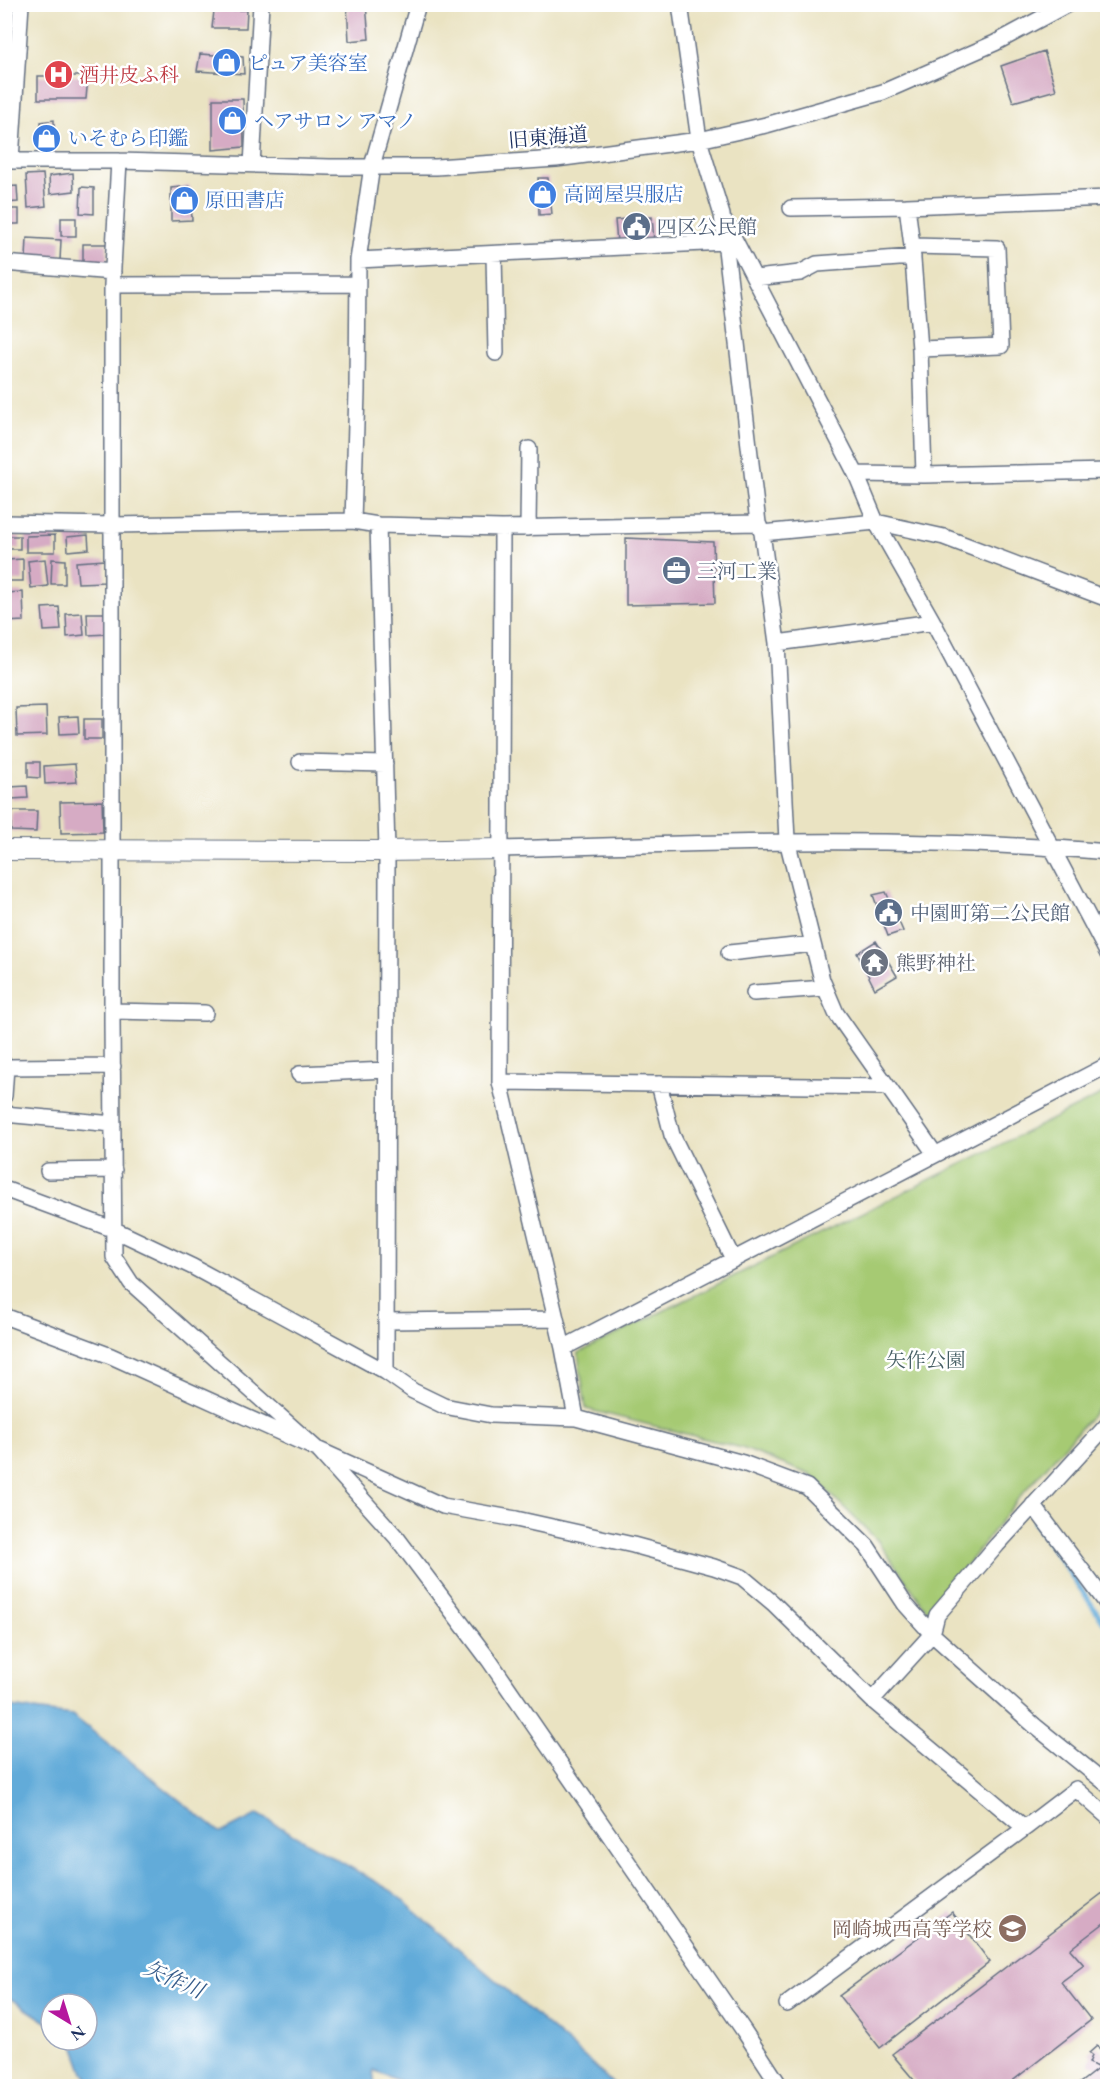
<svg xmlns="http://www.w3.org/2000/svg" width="1112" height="2091" font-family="'EB Garamond','Noto Serif JP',serif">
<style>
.green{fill:#a6ca73;stroke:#607c68;stroke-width:1.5}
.water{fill:#62abd9;stroke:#3e6d9c;stroke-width:1.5}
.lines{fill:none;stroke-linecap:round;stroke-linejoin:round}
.stream{stroke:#62abd9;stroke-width:5}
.building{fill:#d6abc4}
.minor-casing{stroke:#636e81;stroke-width:18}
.tertiary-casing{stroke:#636e81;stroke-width:22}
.minor{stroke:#fff;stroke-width:15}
.tertiary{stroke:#fff;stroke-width:20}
.labels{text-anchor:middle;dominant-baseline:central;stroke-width:5;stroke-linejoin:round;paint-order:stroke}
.shop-label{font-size:20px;fill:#366cbe;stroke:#fff;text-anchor:start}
.health-label{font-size:20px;fill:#be3a42;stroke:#fff;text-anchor:start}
.street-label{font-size:20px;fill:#1b2f5e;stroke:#fff}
.service-label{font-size:20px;fill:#4e5e75;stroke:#fff;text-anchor:start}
.worship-label{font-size:20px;fill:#5b616d;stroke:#fff;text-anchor:start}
.park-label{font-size:20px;fill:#455e64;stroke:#fff}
.education-label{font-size:20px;fill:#785e54;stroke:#fff;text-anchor:end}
.water-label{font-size:21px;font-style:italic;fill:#345a89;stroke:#fff}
</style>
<rect width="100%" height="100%" fill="#fff"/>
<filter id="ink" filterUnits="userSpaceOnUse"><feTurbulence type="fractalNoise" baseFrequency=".0167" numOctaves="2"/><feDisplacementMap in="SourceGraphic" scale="12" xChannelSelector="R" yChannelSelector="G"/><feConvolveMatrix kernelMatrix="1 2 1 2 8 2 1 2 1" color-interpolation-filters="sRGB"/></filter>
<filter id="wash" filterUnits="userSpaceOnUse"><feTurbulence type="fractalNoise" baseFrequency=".008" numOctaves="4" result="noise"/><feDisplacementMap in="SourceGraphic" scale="24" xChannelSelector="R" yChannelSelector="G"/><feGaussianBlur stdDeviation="1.35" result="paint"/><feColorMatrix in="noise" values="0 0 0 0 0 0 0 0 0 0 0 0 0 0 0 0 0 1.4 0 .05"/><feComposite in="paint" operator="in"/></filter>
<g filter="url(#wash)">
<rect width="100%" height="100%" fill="#eae3c2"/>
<!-- green -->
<path class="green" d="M1107,1092V1398L1018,1499L929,1613L877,1540L811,1475L742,1448L586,1409L578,1353Z"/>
<!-- water -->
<path class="water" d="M5,1703L10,1707L72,1715L221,1833L258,1814L392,1891L589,2061L615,2086H412L373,2070L375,2086H93L84,2073L72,2040H87V2004H51V2025L5,1995Z"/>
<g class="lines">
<!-- stream -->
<path class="stream" d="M1034,1522L1108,1628"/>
</g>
<g id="blocks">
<!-- building -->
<path class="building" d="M347,4H366L369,39L349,41Z
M247,10L246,28H212L214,11Z
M1044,51L1056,90L1013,102L1001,66Z
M200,54L243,57L244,74L197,71Z
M38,76H88L86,99H38Z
M213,99H243L244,147L213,150Z
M54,120V155H40L41,122Z
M73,173L74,191L50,194L49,176Z
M43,174L46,206L28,208L26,175Z
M538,178H548L552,214L539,215Z
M17,186L18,202L4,203V187Z
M190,186L192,220L171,221V188Z
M81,187L94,188V214L80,213Z
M6,209H19V224H6Z
M652,217L654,241L617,242L615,220Z
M61,218H76V236H61Z
M27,238L61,240L60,261L26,259Z
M83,244H107V265H83Z
M55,535V552H26V536Z
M88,535L89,549L68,551L67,537Z
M7,536H20V549H6Z
M626,538L713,542L715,603L626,605Z
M23,559V581H7V560Z
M45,559L48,586L31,588L28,561Z
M52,559L65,560V584H51Z
M105,560V582L78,583L76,562Z
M23,592L24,621L5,622L4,593Z
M59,607L61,630L44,631L42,608Z
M82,613L84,635L67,637L66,614Z
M87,613H108V634L88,635Z
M46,707L47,735L17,736L16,708Z
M78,716L79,733L60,734L59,717Z
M84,719H102V739H84Z
M28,762H40V778L28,777Z
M75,764L77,782L45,784L44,766Z
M27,786L28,798L11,799L10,787Z
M102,801L103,832L61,833L60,802Z
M11,811H37L36,832L11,831Z
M886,892L903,931L888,936L873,895Z
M876,941L897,976L875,989L857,953Z
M1108,1889V1920L1070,1949L1084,1965L1061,1982L1091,2020L1006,2086H935L932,2082L924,2086H919L892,2054Z
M952,1912L990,1962L880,2048L839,1996Z
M1097,2046L1108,2057V2069H1104L1108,2073V2086H1076L1099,2068L1089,2063L1092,2056L1089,2053Z"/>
</g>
</g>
<g filter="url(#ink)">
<use href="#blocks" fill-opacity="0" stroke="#636e81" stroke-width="1.5"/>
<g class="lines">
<defs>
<path id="minor" d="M680,4L699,140L722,215L758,523L762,533L777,643L787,840L822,980L836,1013L935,1154
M11,160L21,4
M4,161H119L330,167H436L556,159L699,140L766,125L883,92L995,43L1068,4
M119,161L112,285V1022L114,1257L131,1283L320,1452L397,1538L489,1660L744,2031L780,2086
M252,165L261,4
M907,206L912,246L997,248L1001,346L920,349L924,475
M791,208L907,206L1108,198
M726,223L856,474L876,522L933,622L1108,954
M912,247L920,349
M494,254L496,353
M358,260L725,242
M4,263L113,272
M755,278L800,273L817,264L913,257
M112,285L357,284
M856,474L924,475L1108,471
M353,521L357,392L358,260L372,166L418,4
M4,523L113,525L353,521L378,525L502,528L758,523
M378,525L387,851L386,1372L413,1391L444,1406L491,1415L576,1418L743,1463L807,1487L867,1546L905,1604L932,1634L1035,1726L1108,1785
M502,528L500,1082L563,1348L576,1418
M528,528L529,449
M762,533L876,522L944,537L1108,599
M777,643L933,622
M300,762L385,764
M501,849C703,843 906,835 1108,852
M729,953L813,944
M754,993L825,988
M112,1011L205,1013
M299,1074L386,1070
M500,1082L888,1087
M659,1084L672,1135L733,1259
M4,1096L6,1067L113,1066
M4,1114L113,1124
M48,1171L114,1170
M4,1189L115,1230L193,1267L386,1372
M4,1316L111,1356L443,1506L516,1519L633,1545L714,1567L742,1577L773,1603L872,1700L1025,1828L1076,1789L1108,1817
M386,1321L556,1319
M563,1348L1108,1065
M1033,1505L1108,1605
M872,1700L932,1634L937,1615L997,1545L1108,1424
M787,2004L1025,1828"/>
<path id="tertiary" d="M4,850L387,851L501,849"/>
</defs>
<!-- minor casing -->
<use href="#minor" class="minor-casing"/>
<!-- tertiary casing -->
<use href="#tertiary" class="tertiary-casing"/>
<!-- minor -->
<use href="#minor" class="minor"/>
<!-- tertiary -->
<use href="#tertiary" class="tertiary"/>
</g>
</g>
<!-- icons -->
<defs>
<symbol id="shop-disc" viewBox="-11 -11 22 22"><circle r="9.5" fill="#3f7fe0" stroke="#fff"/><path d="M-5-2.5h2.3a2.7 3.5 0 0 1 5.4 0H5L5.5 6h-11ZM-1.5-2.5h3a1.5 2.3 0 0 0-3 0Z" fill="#fff"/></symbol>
<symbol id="hospital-disc" viewBox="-11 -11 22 22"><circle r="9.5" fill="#e0444e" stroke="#fff"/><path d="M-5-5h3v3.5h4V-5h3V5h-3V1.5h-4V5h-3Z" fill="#fff"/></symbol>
<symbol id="civic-disc" viewBox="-11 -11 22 22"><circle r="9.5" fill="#5c6f8a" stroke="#fff"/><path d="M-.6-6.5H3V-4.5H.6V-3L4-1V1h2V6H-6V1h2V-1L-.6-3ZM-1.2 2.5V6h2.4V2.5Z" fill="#fff"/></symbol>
<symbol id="office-disc" viewBox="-11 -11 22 22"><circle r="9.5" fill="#5c6f8a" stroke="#fff"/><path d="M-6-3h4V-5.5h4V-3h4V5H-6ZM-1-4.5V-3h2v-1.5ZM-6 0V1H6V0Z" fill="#fff"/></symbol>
<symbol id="temple-disc" viewBox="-11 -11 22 22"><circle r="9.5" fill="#6b7280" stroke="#fff"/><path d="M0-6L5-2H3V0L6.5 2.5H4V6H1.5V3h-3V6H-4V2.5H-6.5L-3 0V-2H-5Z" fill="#fff"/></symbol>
<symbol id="school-disc" viewBox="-11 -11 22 22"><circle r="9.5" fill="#8d6e63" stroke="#fff"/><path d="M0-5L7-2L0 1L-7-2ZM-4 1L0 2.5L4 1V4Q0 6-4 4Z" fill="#fff"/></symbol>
</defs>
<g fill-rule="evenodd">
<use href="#shop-disc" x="210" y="46" width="33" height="33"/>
<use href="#hospital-disc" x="42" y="58" width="33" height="33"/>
<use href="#shop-disc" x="216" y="104" width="33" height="33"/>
<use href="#shop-disc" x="30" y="122" width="33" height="33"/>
<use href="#shop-disc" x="526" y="178" width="33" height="33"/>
<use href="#shop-disc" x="168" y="184" width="33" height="33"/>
<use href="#civic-disc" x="620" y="210" width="33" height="33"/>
<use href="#office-disc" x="660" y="554" width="33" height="33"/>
<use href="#civic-disc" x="872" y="896" width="33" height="33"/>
<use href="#temple-disc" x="858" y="946" width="33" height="33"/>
<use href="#school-disc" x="996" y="1912" width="33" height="33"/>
</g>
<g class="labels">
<!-- shop labels -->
<g class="shop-label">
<text x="248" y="63">ピュア美容室</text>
<text x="254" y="121">ヘアサロン アマノ</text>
<text x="68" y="138">いそむら印鑑</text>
<text x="564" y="194">高岡屋呉服店</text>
<text x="205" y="200">原田書店</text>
</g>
<!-- health labels -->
<g class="health-label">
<text x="79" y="75">酒井皮ふ科</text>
</g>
<!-- street labels -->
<g class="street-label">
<text transform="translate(548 137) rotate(-5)">旧東海道</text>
</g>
<!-- service labels -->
<g class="service-label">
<text x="657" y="227">四区公民館</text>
<text x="697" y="571">三河工業</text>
<text x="910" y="913">中園町第二公民館</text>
</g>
<!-- worship labels -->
<g class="worship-label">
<text x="896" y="963">熊野神社</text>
</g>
<!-- park labels -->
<g class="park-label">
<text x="926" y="1360">矢作公園</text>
</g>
<!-- education labels -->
<g class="education-label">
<text x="992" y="1929">岡崎城西高等学校</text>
</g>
<!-- water labels -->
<g class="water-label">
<text transform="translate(174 1979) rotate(24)">矢作川</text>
</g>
</g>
<!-- margin -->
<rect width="1112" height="2091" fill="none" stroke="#fff" stroke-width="24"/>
<!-- north arrow -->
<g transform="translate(69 2022) rotate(142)"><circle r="28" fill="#ffffff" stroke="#a4acbf" stroke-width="1.5"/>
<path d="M0-4.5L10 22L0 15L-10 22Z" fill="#b5179e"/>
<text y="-9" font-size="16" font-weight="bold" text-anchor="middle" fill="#1b2f5e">N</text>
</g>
</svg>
